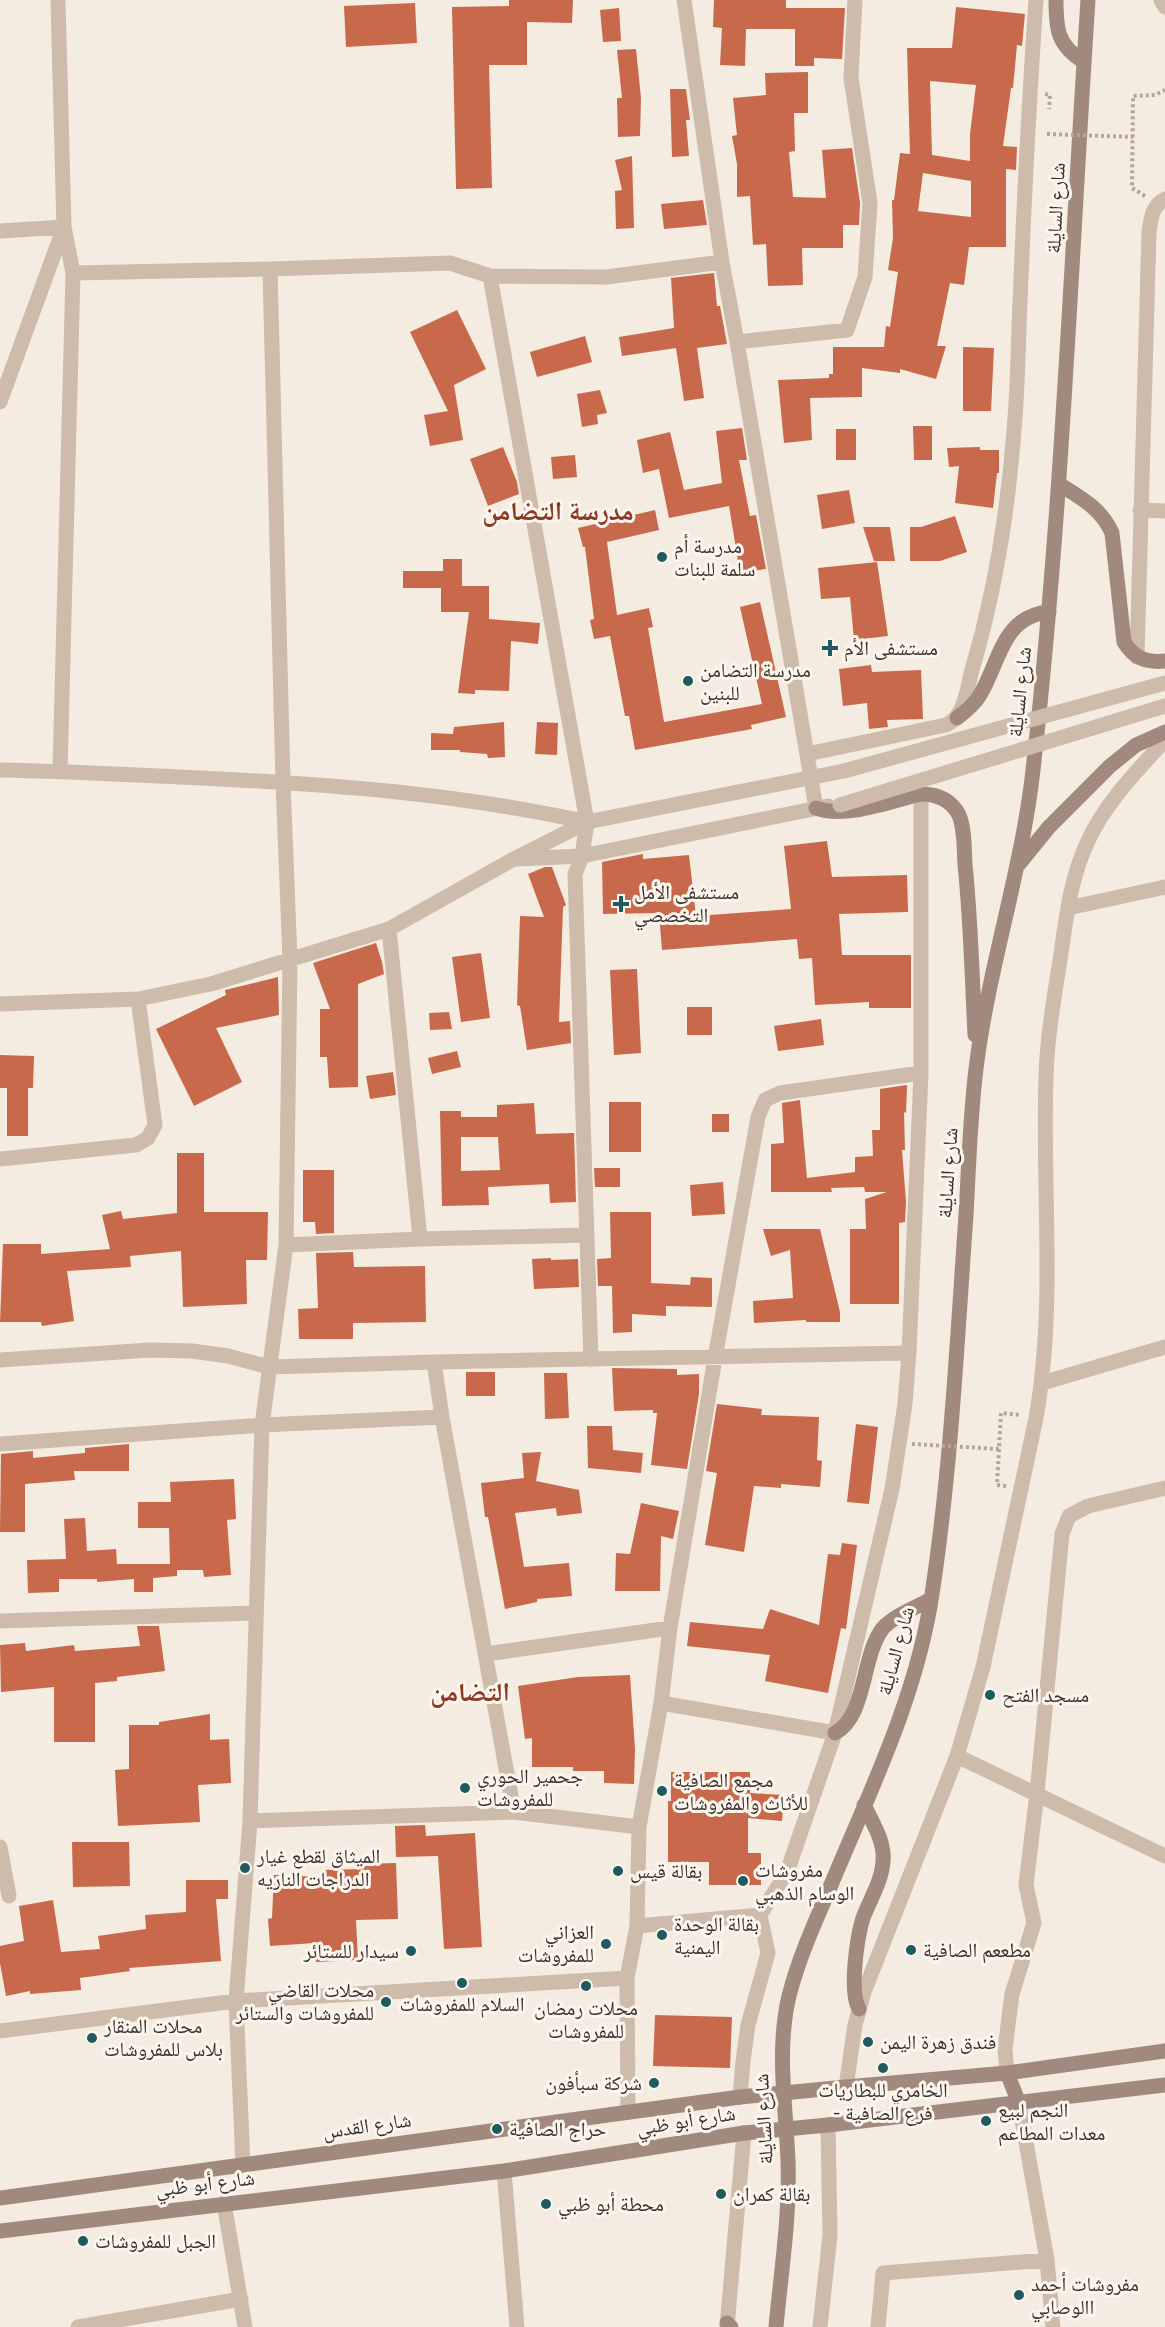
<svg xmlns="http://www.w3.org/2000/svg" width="1165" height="2327" font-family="Karla,'Noto Naskh Arabic',sans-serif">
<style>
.building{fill:#c8694b;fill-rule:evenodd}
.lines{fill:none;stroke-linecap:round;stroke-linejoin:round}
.path{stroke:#b9a596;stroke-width:4;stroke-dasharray:3 3;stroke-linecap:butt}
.minor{stroke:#cdbbac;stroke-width:15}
.tertiary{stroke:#cdbbac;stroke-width:15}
.secondary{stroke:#a18a7d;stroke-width:15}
.path-bridge{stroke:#b9a596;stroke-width:4;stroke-dasharray:3 3;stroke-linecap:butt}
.tertiary-bridge{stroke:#cdbbac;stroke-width:15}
.secondary-bridge{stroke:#a18a7d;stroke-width:15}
.poi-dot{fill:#1f5a5e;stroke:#fbf5ee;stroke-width:2}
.labels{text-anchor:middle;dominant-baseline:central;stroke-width:6;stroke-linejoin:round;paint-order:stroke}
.street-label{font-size:20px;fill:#3b302b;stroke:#fbf5ee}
.poi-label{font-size:20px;fill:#3b302b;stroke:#fbf5ee;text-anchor:start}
.district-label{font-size:26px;font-weight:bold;fill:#8c3b22;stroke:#fbf5ee}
</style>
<rect width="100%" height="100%" fill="#f4ebe1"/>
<!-- building -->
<path class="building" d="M509,0H573L572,23L527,22V65H489L492,188L456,189L452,7L509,6Z
M714,0H786V8H845L842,59L814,58V66H795V29H746L745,66L720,65L722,28L713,27Z
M415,3L417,43L346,47L344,6Z
M956,7L1025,14L1022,46L1017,45L1013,88H1011L1003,146L1017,147L1016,170L1006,169V247H969L964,285L950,283L937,346H946L936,379L900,369V373L862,368V397L810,398L812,440L784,443L778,380L829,378V374H833V347H884L886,326L890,327L898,272L888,270L893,238L892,200H894L900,153L910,154L907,48H952ZM930,81L976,85L970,134V161L932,155ZM923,173L971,181V217L918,211Z
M619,8L621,41L603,42L600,10Z
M636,49L641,98L640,136L618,137L617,98H622L617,50Z
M808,72V113H794L795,151L789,152L793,197L826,198L822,150L852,148L860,203L859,225H843V248H802L803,285L768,286L766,244L753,245L750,196L737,197V164L732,136L737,135L733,98L766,95L765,73Z
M670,89H686L690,120H686L689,156L672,157Z
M632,156L634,228L616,229L615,191L622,190L615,160Z
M703,200L707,225L664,229L661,204Z
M714,273L717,306H720L727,344L697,348L704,398L684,401L676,348L622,356L619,337L674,328L671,278Z
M457,310L486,369L454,385L463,440L430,446L424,415L448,411L410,332Z
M585,336L592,362L537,377L530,352Z
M963,347L994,348L991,411H963Z
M600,390L607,413L597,415L598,424L582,427L577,394Z
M913,426H932V460H914Z
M742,428L747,460H739L750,516L756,515L766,569L740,573L729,506L669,518L659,469L643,473L637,440L670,432L684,490L722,483L716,431Z
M836,429H856V460H836Z
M503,447L517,482L519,494L488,506L470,459Z
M980,447V450H999V473H997L993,508L955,503L959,466L949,467L947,448Z
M575,455L577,477L553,479L551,457Z
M849,490L855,523L822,529L817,495Z
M655,510L659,530L607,542L617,615L649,608L653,627L648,628L664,722L762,704L740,607L760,602L786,717L751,725L752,729L635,750L629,716H625L610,636L594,639L590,620L594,619L585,547H583L578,528Z
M955,516L967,552L940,561H910V527H921Z
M863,527H890L895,561H874Z
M443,559H462V586H489V619L540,623L538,644L511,641L509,691L475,690V694L458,693L469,612H441V588H403V571H443Z
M877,562L888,636L854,640L850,597L821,599L818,568Z
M871,665L872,672L921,670L923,719L887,720L888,727L869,729L867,703L843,706L839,669Z
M504,722L505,757L488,758L487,754L460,752V750H431V733L453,734L454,727Z
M537,722L558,723L557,755L535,754Z
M827,841L832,877L907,875L908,912L839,914L842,955H911V1008H869V1002L815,1005L812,958L799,959L797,939L662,950L659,913L603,914L602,862L643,854V859L689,855L696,916L791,909L784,846Z
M545,867H552L566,905L563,907L559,1022L570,1021L571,1043L527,1050L520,1006L517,1005L520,916L544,917L528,874Z
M376,943L382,962L384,974L358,984V1087L329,1088L327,1057H320V1009H330L313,963Z
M481,953L490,1018L461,1022L452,957Z
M637,969L641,1053L614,1055L610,970Z
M278,977L279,1015L216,1028L242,1082L194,1106L156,1029L226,995L225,990Z
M687,1007H712V1035H687Z
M449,1012L452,1029L430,1030L429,1013Z
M821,1019L824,1045L778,1051L774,1026Z
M457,1051L461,1067L432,1074L428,1058Z
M0,1055L34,1056L33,1088H28V1136H7V1088H0Z
M393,1072L396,1095L370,1099L366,1076Z
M907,1085L906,1113L904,1112L905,1150H902L906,1202L905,1222L899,1223V1304H850V1229H866L865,1199L887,1192H865L864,1187L831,1188L832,1192H771V1144L784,1143L782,1103L800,1100L807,1178L855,1172V1157L873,1156L872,1130H880V1089Z
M609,1102H641V1152H609Z
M534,1103L536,1134L574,1133L576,1202L550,1203L549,1184L488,1187L489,1205L442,1206L440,1111H461V1117H497V1105ZM461,1137H498L500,1170L461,1171Z
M712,1114H729V1132H712Z
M177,1153H204V1212H268L267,1260H246L247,1304L183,1307L181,1251L130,1256L131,1267L67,1271L74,1321L42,1326L41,1322H0L3,1244H41V1254L110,1249L102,1215L121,1211L123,1219L177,1213Z
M594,1168H620V1187H595Z
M303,1170H334V1233L316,1234L315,1222H303Z
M723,1182L725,1214L692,1216L690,1185Z
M610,1212H651V1283L690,1285L691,1277L712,1278V1307L666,1306V1316L632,1314V1332L613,1333L612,1286H598L597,1259L611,1258Z
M763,1229H820L840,1312V1322H806V1320L754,1323L753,1301L793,1298L790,1250L771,1256Z
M353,1252L354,1267L425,1266L426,1322L353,1323V1339H299L298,1309L318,1308L316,1253Z
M551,1258V1260L578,1259L579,1287L534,1289L532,1259Z
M612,1368L677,1369V1375L699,1374V1394L687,1469L651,1465L657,1413H653V1410L614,1411Z
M466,1372H495V1396H466Z
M544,1373H567L569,1418L545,1419Z
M717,1404L762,1409L761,1415L819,1417L817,1460L822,1461L820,1487L781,1484V1488L754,1486L744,1552L705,1545L717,1473L706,1471Z
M856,1424L878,1427L869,1504L847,1502Z
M587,1426H612L613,1450L643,1453L641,1473L588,1468Z
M129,1444V1471H74L75,1480L25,1484V1532H0L1,1454L33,1451V1458L85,1453V1448Z
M541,1452L536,1481L579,1490L582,1513L557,1516L556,1508L515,1513L524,1567L569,1563L572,1596L537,1599V1602L505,1609L488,1517H485L481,1483L524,1478L522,1453Z
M234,1479L236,1519L227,1520L231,1575L204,1577L203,1570H177V1576L153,1578V1592H134V1579L97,1582V1579H59V1592L28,1593L27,1560L66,1559L64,1519L85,1518L87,1551L116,1549L117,1564H170L169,1528H138V1502H171L170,1482Z
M641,1503L679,1511L673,1539L661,1536L660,1591H615L616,1553L630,1554Z
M842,1543L857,1545L846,1629L841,1628L828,1693L765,1681L770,1655L687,1646L690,1622L763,1629L770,1609L819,1625L828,1554L840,1555Z
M137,1626H159L165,1671L117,1677V1681L95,1683V1742H54V1687L1,1692L0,1645L25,1643L26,1651L74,1645L75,1651L140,1646Z
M630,1675L635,1749L634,1784L604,1783V1771H573V1767H532V1738L525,1739L518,1686L578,1677Z
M210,1714V1740L229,1739L231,1783L198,1785L200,1822L118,1826L115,1770L129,1769V1725H159V1722Z
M671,1772H750V1793L784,1795L782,1821L748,1818V1853H761V1885H709V1862H668V1801H671Z
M425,1825L426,1836L475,1833L482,1947L444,1949L438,1856L396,1857L395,1826Z
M72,1842H129L130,1886L73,1887Z
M396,1863L398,1919L356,1920L358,1960L316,1962L315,1943L270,1946L268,1919L272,1918L274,1875L323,1877L322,1870L363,1869V1864Z
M186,1880H228V1899H216L221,1961L129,1968L130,1971L80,1978L81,1990L30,1994V1991L6,1996L0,1963V1946L24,1941L19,1906L53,1900L61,1952L100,1949L98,1936L146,1929L145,1915L186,1912Z
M655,2015L732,2017L730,2068L653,2066Z"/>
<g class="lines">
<!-- path -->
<path class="path" d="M1045,94L1050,95L1049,109
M1145,196L1132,188L1133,96L1155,95L1165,90
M1006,1486L997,1485L1001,1413L1020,1415"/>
<!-- minor -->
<path class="minor" d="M684,0L722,262L737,342L816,808
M1161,0L1165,7
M0,231L64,227L73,273L60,771
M73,273L270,269L450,263L490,276L587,822L582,856L575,874L591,1360
M490,276L606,277L722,262
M737,342L847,330L865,277L870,203L851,78L855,0
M0,402L64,227L58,0
M1140,510L1165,511
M1137,657L1149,232C1151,218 1152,206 1165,199
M807,754L946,725C965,717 967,688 972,670C995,592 1008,511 1014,430C1018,388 1018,345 1020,303C1024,202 1029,101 1036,0
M0,770C67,771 133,775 200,778C330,784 460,794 587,822
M1068,908L1165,887
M389,929L420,1239
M0,1004L138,999L211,984L389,929L512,860
M0,1159L136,1145L148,1138L155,1125L138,999
M286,1245L420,1239L587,1235
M0,1360L150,1350L192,1351L228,1356L269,1367L434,1362L909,1353
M1042,1383L1165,1347
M0,1444L262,1425L442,1417
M0,1621L256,1613
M486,1654L670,1628
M661,1703L835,1733
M957,1756L1165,1856
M514,1812L639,1827
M250,1821L514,1812L442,1417L434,1362
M0,1847L9,1896
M637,1926L760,1915
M0,2031L236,2001L627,1978
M1007,2073L1005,2049L1012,1994L1034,1923L1026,1885L1037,1793L1062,1534L1069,1516L1088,1506L1165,1488
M846,2087L855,2025L864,1992L957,1756L983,1667L1036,1418C1056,1305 1042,1191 1046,1077C1047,1038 1054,998 1060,960C1066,920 1070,878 1088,841C1106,802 1137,771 1165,740
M740,2097L743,2061L748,2025L768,1953L760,1915L787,1872L835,1733L892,1489L905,1404L909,1353L921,1073V794
M1019,2103L1047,2260L1053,2327
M628,2111L627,1978L637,1926L639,1827L661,1703L670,1628L715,1358L758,1117L765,1100L780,1093L921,1073
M243,2165L236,2001L250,1821L262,1425L286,1245L290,960L283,782L270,269
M504,2171L517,2327
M224,2203L245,2327
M78,2327L241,2299
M727,2327L744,2133
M820,2327L830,2235L828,2125
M878,2327L883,2273L1047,2260"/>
<!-- tertiary -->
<path class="tertiary" d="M518,859L582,856L828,806
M512,860L587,822L844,771"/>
<!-- secondary -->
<path class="secondary" d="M1056,0C1056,29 1057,45 1084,62
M1059,484C1081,498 1101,508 1112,533L1124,642C1134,658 1146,663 1165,661
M957,718C965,712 974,705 980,695C1000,662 1002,616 1049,612
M816,808C846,819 890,801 921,794C937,794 951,800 959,815C965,830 964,850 965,865C971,922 972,978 975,1035
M1019,864L1049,827L1110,766L1136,745L1165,732
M835,1733C867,1716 861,1656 883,1628C895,1615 916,1608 931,1599
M859,2009C849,1992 857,1937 863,1918C870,1899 882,1881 883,1861C885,1841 872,1822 864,1805
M1007,2073L1019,2103
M846,2087L1007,2073L1165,2051
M828,2125L1165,2085
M0,2198L740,2097
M0,2231L504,2171L744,2133
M727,2323L731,2327
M776,2327C781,2272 790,2216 788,2161C786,2105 776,2051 789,1996C799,1957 815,1922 831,1885C870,1791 917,1696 932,1594C951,1469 957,1342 966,1215C969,1164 970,1112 977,1061C990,963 1022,869 1033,770C1062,514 1071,257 1088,0"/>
<!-- path-bridge -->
<path class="path-bridge" d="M1047,134L1133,137
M912,1444L999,1449"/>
<!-- tertiary-bridge -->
<path class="tertiary-bridge" d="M844,771L1165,683
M840,805L1165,706"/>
<!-- secondary-bridge -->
<path class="secondary-bridge" d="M740,2097L846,2087
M744,2133L828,2125"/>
</g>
<!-- markers -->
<g class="poi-dot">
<circle cx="662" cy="557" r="6"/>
<path d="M827 639h6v6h6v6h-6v6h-6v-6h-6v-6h6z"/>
<circle cx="688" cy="681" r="6"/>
<path d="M618 895h6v6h6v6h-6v6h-6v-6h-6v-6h6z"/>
<circle cx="990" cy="1695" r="6"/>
<circle cx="465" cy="1788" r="6"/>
<circle cx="662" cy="1791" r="6"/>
<circle cx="245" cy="1868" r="6"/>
<circle cx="618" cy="1871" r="6"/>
<circle cx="743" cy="1881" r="6"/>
<circle cx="662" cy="1935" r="6"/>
<circle cx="606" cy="1944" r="6"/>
<circle cx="911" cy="1950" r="6"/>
<circle cx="411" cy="1951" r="6"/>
<circle cx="462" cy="1983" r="6"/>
<circle cx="586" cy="1986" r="6"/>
<circle cx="386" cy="2002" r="6"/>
<circle cx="92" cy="2038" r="6"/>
<circle cx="868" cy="2042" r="6"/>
<circle cx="883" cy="2068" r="6"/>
<circle cx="654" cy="2083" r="6"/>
<circle cx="986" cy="2121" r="6"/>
<circle cx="497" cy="2129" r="6"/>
<circle cx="721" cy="2194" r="6"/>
<circle cx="546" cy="2204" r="6"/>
<circle cx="83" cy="2241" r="6"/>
<circle cx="1019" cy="2295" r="6"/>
</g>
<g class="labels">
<!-- street labels -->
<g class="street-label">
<text transform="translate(1056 208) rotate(-87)">شارع السايلة</text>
<text transform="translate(1020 692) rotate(-84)">شارع السايلة</text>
<text transform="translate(948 1173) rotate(-86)">شارع السايلة</text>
<text transform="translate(896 1651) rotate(-75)">شارع السايلة</text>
<text transform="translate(764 2119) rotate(-93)">شارع السايلة</text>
<text transform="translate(686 2121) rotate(-9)">شارع أبو ظبي</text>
<text transform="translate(367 2126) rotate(-8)">شارع القدس</text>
<text transform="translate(205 2184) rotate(-7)">شارع أبو ظبي</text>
</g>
<!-- poi labels -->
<g class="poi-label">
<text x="674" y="546">مدرسة أم<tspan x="674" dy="23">سلمة للبنات</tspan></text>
<text x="844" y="648">مستشفى الأم</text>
<text x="700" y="670">مدرسة التضامن<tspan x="700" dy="23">للبنين</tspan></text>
<text x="634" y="892">مستشفى الأمل<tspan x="634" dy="23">التخصصي</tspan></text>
<text x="1002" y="1695">مسجد الفتح</text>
<text x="477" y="1776">جحمير الحوري<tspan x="477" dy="23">للمفروشات</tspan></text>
<text x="674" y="1780">مجمع الصافية<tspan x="674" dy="23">للأثاث والمفروشات</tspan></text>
<text x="257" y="1856">الميثاق لقطع غيار<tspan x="257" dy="23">الدراجات الناريه</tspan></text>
<text x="755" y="1870">مفروشات<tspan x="755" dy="23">الوسام الذهبي</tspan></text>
<text x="630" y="1871">بقالة قيس</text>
<text x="674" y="1924">بقالة الوحدة<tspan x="674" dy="23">اليمنية</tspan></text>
<text x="594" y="1932" text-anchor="end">العزاني<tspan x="594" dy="23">للمفروشات</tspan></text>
<text x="923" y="1950">مطععم الصافية</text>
<text x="399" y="1951" text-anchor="end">سيدار للستائر</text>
<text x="374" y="1990" text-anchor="end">محلات القاضي<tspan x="374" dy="23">للمفروشات والستائر</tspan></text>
<text x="462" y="2004" text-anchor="middle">السلام للمفروشات</text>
<text x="586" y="2008" text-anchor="middle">محلات رمضان<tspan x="586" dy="23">للمفروشات</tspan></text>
<text x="104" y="2026">محلات المنقار<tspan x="104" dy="23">بلاس للمفروشات</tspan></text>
<text x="880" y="2042">فندق زهرة اليمن</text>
<text x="642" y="2083" text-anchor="end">شركة سبأفون</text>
<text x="883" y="2090" text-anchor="middle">الخامري للبطاريات<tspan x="883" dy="23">- فرع الصافية</tspan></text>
<text x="998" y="2110">النجم لبيع<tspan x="998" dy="23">معدات المطاعم</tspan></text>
<text x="509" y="2129">حراج الصافية</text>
<text x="733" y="2194">بقالة كمران</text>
<text x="558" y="2204">محطة أبو ظبي</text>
<text x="95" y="2241">الجبل للمفروشات</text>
<text x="1031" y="2284">مفروشات أحمد<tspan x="1031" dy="23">االوصابي</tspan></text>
</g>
<!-- district labels -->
<g class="district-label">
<text x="558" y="511">مدرسة التضامن</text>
<text x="470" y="1692">التضامن</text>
</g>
</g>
</svg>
